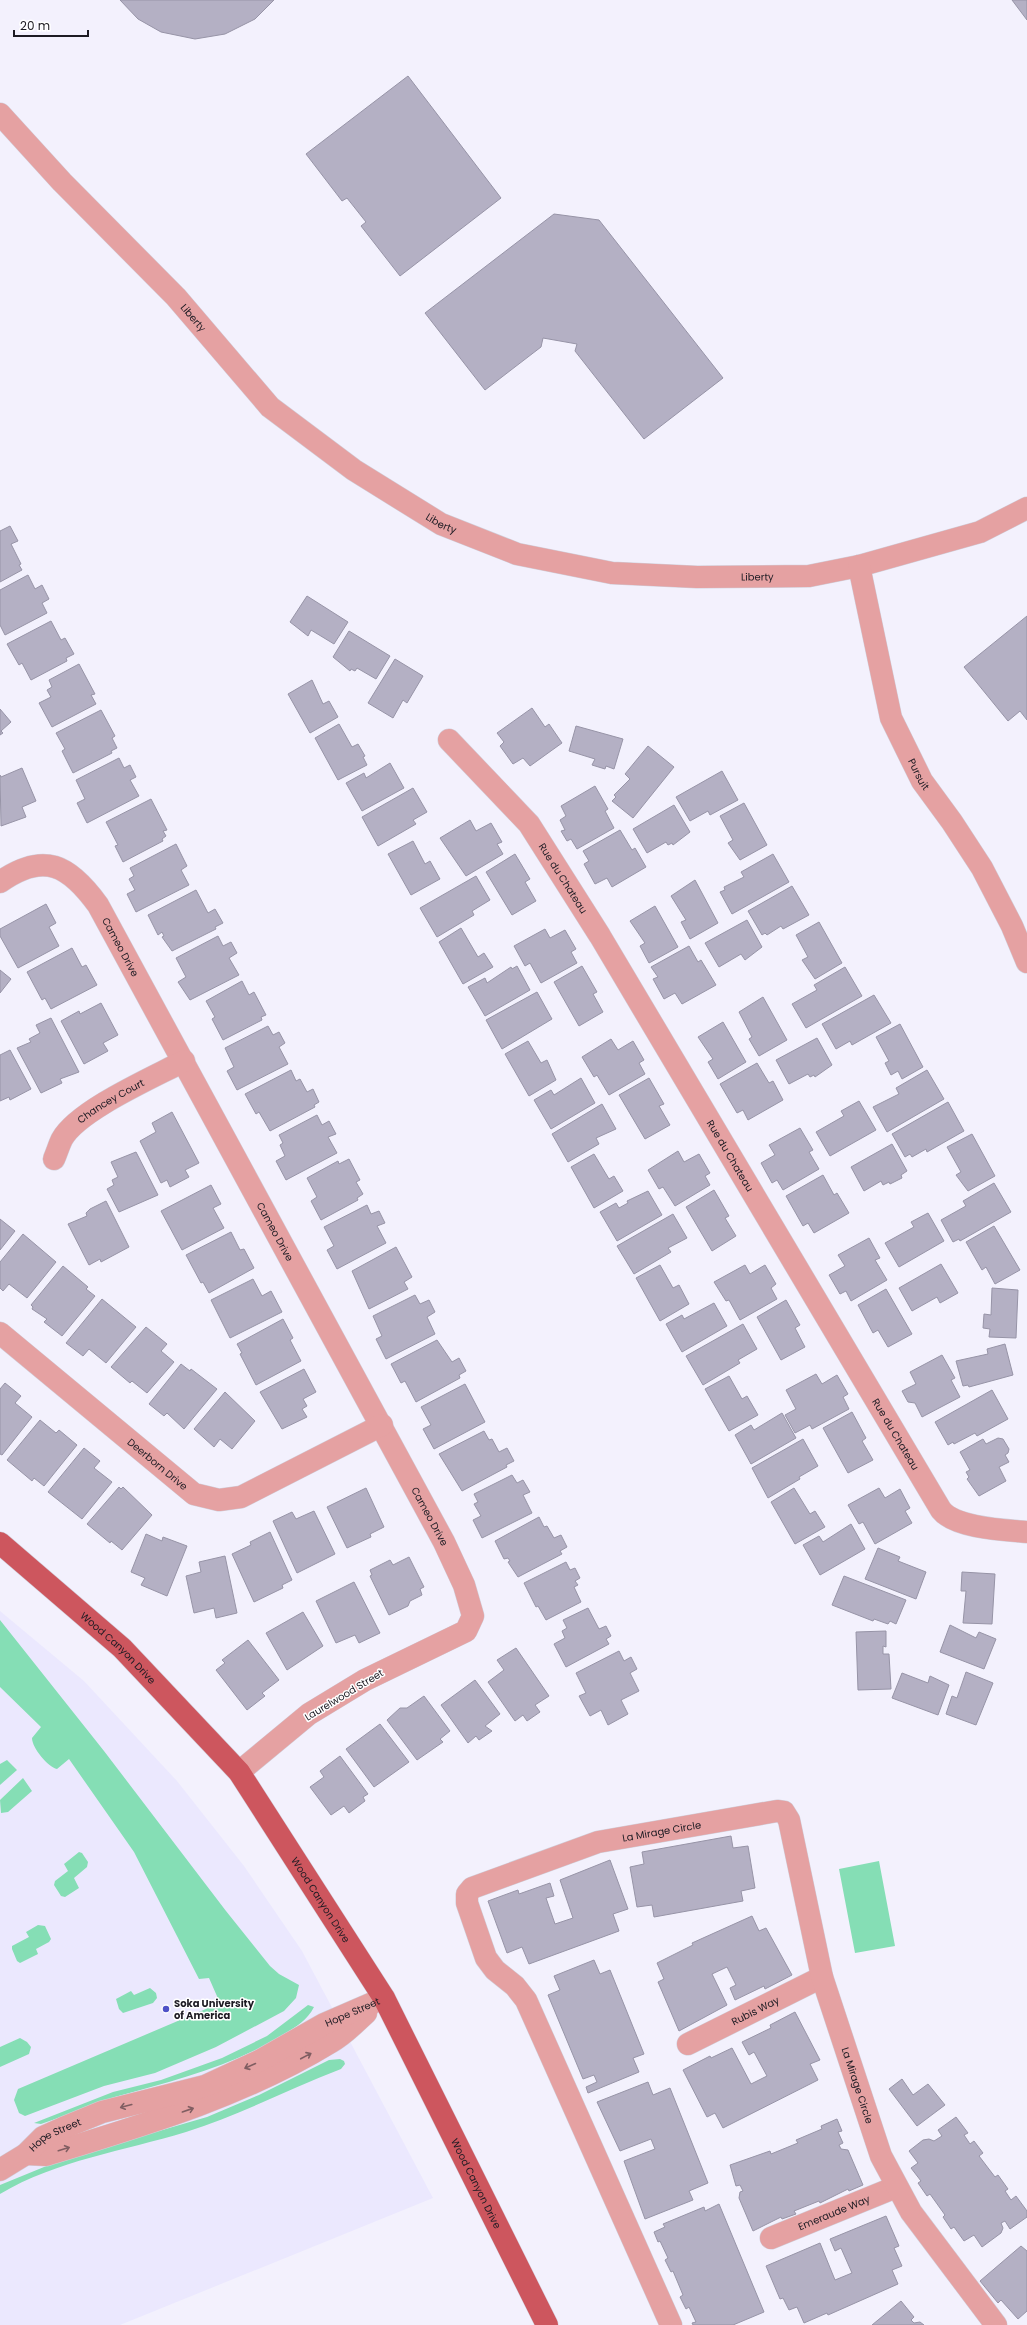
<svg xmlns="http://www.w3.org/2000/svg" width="1027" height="2325" font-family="Poppins,sans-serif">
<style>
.built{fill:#ebe8fe}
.green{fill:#85deb5}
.building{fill:#b4b0c4;stroke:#9794a7}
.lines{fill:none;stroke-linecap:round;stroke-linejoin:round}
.minor-casing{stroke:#d1cfda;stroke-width:23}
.major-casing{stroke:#d1cfda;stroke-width:23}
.minor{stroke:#e5a1a2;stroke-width:22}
.major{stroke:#cd565e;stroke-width:22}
.oneway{stroke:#815e62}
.poi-dot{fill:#4e51c8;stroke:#fff;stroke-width:1.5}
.labels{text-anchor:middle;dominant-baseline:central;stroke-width:3;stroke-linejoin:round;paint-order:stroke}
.street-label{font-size:10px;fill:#1d1b23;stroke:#fff}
.poi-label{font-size:10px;font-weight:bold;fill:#1d1b23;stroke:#fff;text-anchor:start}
</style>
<rect width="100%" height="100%" fill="#f3f1fd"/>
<!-- built -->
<path class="built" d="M0,1611L84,1681L177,1781L244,1866L302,1951L433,2198L120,2325H0Z"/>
<!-- green -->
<path class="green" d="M0,1620L104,1751L226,1911L270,1966L279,1974L299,1985L296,1998L284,2011L216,2047L155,2073L104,2086L25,2116L19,2113L14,2100L18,2089L220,2003L209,1978L199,1979L134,1852L69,1759L57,1769C48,1767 32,1748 32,1738L41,1727L0,1687Z
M7,1760L17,1770L0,1785V1764Z
M23,1778L32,1791L8,1812L1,1813L0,1800Z
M79,1852L82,1853L88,1862L87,1867L74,1878L79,1888L65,1897L61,1896L54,1885L55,1881L68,1871L64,1864Z
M879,1861L895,1946L855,1953L839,1869Z
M38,1925L45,1926L51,1939L49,1942L36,1949L38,1954L20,1963L17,1961L12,1949V1946L29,1937L26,1932Z
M150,1988L156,1993L157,1998L153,2003L123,2013L119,2009L116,1999L131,1991L134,1995Z
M308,2005L314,2007C307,2021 295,2027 283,2035C231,2067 173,2081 115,2097C90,2105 66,2116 41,2124L34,2123L113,2092L161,2080L222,2058L267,2036Z
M20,2038L27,2042L31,2047L29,2054L0,2067V2047Z
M340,2059L344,2061L345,2064L341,2069C289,2089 240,2115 186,2132C124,2151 57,2160 0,2194V2185L66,2158L207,2117L259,2095L329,2060Z"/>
<!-- building -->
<path class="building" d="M120,0H274L255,19L225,34L195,39L161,32L138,19Z
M1012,0H1027V20Z
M408,76L501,198L400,276L361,226L366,222L347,198L342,201L306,154Z
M554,214L599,220L723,378L644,439L575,351L577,344L543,338L541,347L485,390L425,313Z
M10,526L18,541L11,544L21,564L19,565L22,570L0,582V531Z
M28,575L35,589L42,585L49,599L42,603L47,613L5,635L0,625V590Z
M307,596L348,622L334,644L311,630L308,636L290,622Z
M1027,616V720L1020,711L1008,721L964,667Z
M51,621L61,640L65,638L74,654L66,658L67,661L31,680L22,663L19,665L7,644Z
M349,631L390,656L376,679L357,668L355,671L351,669L350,671L333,657Z
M395,659L423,676L407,703L403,700L393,718L368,703Z
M79,664L95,694L91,695L96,704L52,727L39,703L51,697L47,690L52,687L49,680Z
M312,680L323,704L329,701L338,717L310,733L288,694Z
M532,708L545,727L549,724L562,743L530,766L523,758L513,764L500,746L504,742L497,733Z
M0,709L11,722L1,731L3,733L0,735Z
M101,710L115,736L112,738L117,748L111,751L112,753L73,773L62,751L65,749L56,733Z
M339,724L352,747L358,744L365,756L363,757L367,765L338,780L315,738Z
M576,726L623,739L614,769L606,766L605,769L592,765L595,759L569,751Z
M648,746L674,767L633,818L612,801L616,797L614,795L630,779L625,774Z
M119,758L124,768L130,765L136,777L130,780L139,796L87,823L77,803L85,799L76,780Z
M390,763L404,788L362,811L346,783L364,773L366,778Z
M22,768L36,801L22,807L26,817L1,826L0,775L1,777Z
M722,771L738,800L710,815L708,811L690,821L676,797Z
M595,786L608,809L605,811L614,828L577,849L571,839L567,841L561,831L565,830L560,820L566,816L561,806Z
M413,788L427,812L413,820L416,824L378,846L362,817Z
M151,799L167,830L163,831L166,836L162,839L163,841L123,862L115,846L118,845L106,822Z
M744,803L767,845L740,860L728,843L733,840L720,816Z
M674,805L690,832L673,845L672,843L668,845L666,842L647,853L633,829Z
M470,820L476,831L491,823L502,842L497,844L503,854L466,876L440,838Z
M620,830L632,850L635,848L646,867L612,887L607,878L595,884L584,864L589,861L583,851Z
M413,841L425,864L430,861L440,879L411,895L388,854Z
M176,844L187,866L181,870L189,885L136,912L127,894L135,890L129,879L134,876L130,868Z
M515,854L530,879L525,882L536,901L512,915L486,872Z
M773,854L789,882L732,914L720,892L725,890L724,887L744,877L741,872Z
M476,876L490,900L472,911L474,915L437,937L420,908Z
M695,880L718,923L690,939L681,922L686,920L671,896Z
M792,886L809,915L783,929L781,926L767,935L765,933L762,935L748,911Z
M196,890L208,913L215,909L223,923L215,927L216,929L172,951L162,937L164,936L162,932L158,935L148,915Z
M46,904L56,923L49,927L59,946L18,968L0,936V929Z
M655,906L678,947L649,963L640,946L645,943L630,921Z
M747,920L762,947L745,960L741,954L719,967L705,943Z
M819,922L842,963L815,979L802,960L808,957L796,935Z
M461,928L478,957L484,953L493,967L463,984L439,942Z
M545,929L550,938L565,930L576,949L571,952L577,963L541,983L530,963L525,966L514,946Z
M218,936L223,946L231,942L237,953L229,958L239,975L190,1000L178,982L186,977L176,958Z
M689,946L698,962L701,960L716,985L682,1004L675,993L664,999L653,979L658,977L651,967Z
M72,948L82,967L86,965L97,985L51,1009L45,998L42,1000L27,972Z
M517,966L530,990L485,1016L468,987L485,978L487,983L511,967L512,969Z
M582,966L597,992L593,994L603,1012L579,1026L554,982Z
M845,967L862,996L806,1028L792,1004L817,990L814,985Z
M0,970L11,979L0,993Z
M242,981L249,995L254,992L266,1015L261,1017L262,1020L223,1040L212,1019L215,1017L206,1001Z
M537,992L552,1019L502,1049L486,1020Z
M874,995L891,1023L852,1045L850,1041L836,1049L822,1024Z
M763,997L787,1040L759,1056L749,1039L752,1037L739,1012Z
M101,1003L118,1035L103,1043L108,1051L84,1064L61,1021L79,1011L80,1014Z
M51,1018L79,1072L60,1079L62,1083L41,1093L17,1048L31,1042L29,1039L40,1033L36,1025Z
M723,1022L746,1062L718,1079L708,1062L713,1059L698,1037Z
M900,1024L923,1067L902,1079L898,1071L891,1075L885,1063L889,1061L876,1037Z
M268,1026L273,1035L279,1032L285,1043L279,1047L288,1064L237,1090L227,1071L234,1067L225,1048Z
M817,1038L832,1065L815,1077L814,1075L810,1077L808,1074L789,1084L776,1060Z
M611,1039L618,1050L633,1041L644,1060L639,1063L645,1074L609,1095L597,1075L594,1077L582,1057Z
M528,1041L541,1063L547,1060L556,1080L529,1096L505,1054Z
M10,1050L31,1089L10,1100L9,1097L0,1101V1055Z
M757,1063L769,1083L773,1081L783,1100L748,1120L743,1110L737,1113L720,1084Z
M291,1070L296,1081L300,1079L307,1092L313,1089L319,1102L314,1105L315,1107L270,1131L259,1112L256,1114L245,1094Z
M927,1070L944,1099L887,1132L873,1107L899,1094L896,1088Z
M581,1078L595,1103L551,1129L534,1100L551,1090L554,1095Z
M649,1078L664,1104L659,1106L670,1125L645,1139L619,1095Z
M859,1101L876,1130L830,1156L816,1132L844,1116L841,1111Z
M948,1102L964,1131L927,1152L926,1149L912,1157L910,1154L905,1157L892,1134Z
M602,1104L616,1129L596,1138L599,1144L568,1162L552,1134Z
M172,1112L199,1163L185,1170L189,1177L170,1187L167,1180L161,1183L140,1141L156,1132L152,1123Z
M317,1115L322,1125L329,1121L336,1134L328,1137L337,1153L286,1180L276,1161L285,1156L280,1145L283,1143L279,1135Z
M800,1128L813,1150L809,1152L819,1169L783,1190L777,1180L772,1183L761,1163L775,1155L769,1145Z
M972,1134L995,1176L968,1191L956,1175L961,1172L947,1147Z
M892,1144L907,1171L901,1175L902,1178L890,1184L889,1182L883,1185L881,1181L864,1191L851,1167Z
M678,1151L684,1162L699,1154L710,1173L705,1176L710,1185L675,1206L663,1187L659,1189L648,1170Z
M136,1152L158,1195L119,1212L107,1189L114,1185L112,1180L118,1177L111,1162Z
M594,1154L609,1179L614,1176L623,1191L594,1208L571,1167Z
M349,1159L360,1180L356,1182L363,1194L357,1198L358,1200L321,1220L311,1201L317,1197L307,1178L338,1161L339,1164Z
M823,1175L834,1195L837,1193L849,1213L814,1233L808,1223L803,1226L786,1196Z
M994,1183L1011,1212L960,1241L959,1239L953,1242L941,1220L966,1206L963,1201Z
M211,1185L221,1204L213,1208L224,1228L182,1250L161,1211Z
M714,1190L729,1216L725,1218L736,1236L712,1251L686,1207Z
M648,1191L662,1215L617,1241L600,1212L616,1203L619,1208L628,1203L627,1201Z
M106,1201L129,1247L101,1262L100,1259L89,1265L68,1224L87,1216L86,1213L90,1209Z
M367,1205L371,1214L379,1211L385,1223L377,1226L386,1243L337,1269L327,1250L334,1246L324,1227Z
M928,1213L944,1241L899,1267L885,1243L914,1227L911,1222Z
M673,1214L687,1238L668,1248L671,1252L634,1274L617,1246Z
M0,1219L15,1231L0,1250Z
M994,1226L1020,1270L995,1284L986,1267L982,1270L966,1242Z
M231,1232L240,1250L244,1249L254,1268L209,1293L203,1282L201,1283L186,1255Z
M23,1234L56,1262L27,1298L9,1284L3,1291L0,1288V1262Z
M869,1238L880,1258L875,1260L887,1280L851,1301L846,1291L840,1294L829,1275L845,1266L838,1255Z
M396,1247L412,1277L404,1282L408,1289L369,1309L352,1271Z
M941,1264L958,1293L940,1303L937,1297L912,1311L899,1288Z
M660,1265L673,1288L679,1285L689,1304L660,1321L636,1278Z
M745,1265L750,1274L765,1265L776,1284L771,1288L777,1299L740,1320L729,1300L726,1301L714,1282Z
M63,1266L88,1287L86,1289L95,1296L62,1336L44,1322L47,1319L32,1309L33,1307L31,1305Z
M253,1279L262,1296L271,1291L282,1312L230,1338L211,1300Z
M992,1288L1018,1290L1016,1338L989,1337L990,1329L983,1328L984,1314L991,1315Z
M886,1289L912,1334L888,1347L878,1330L873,1333L858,1305Z
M415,1295L420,1304L429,1300L435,1312L427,1317L435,1334L386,1359L376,1339L382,1336L373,1316Z
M102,1299L136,1327L106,1363L89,1349L83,1356L66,1343Z
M786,1300L800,1325L795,1328L805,1347L781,1360L757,1317Z
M714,1303L727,1326L682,1352L666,1324L682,1315L684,1319Z
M283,1319L293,1338L290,1340L301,1361L256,1385L240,1354L242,1353L237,1344Z
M743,1324L757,1349L738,1360L740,1363L703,1385L686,1356Z
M146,1327L167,1344L161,1351L174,1362L147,1393L132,1381L130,1383L111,1367Z
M437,1340L452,1362L459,1358L466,1371L459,1375L460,1378L416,1402L405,1381L401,1383L391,1364Z
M1005,1344L1013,1375L969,1387L968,1385L963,1386L956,1361L988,1354L987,1349Z
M942,1355L955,1378L951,1380L960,1397L922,1417L915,1403L908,1402L902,1391L916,1384L910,1372Z
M181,1364L190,1371L191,1369L217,1389L184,1429L167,1413L164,1416L149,1404Z
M304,1369L316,1392L303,1399L307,1406L302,1409L307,1417L282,1429L260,1392Z
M816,1374L822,1384L837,1375L848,1394L843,1397L849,1409L812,1429L810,1425L795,1433L785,1415L796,1409L786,1390Z
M729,1376L742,1399L747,1396L758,1415L729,1431L705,1389Z
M5,1383L21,1396L15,1403L32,1417L2,1455L0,1454V1389Z
M465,1384L485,1422L434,1449L423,1429L431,1425L421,1407Z
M992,1390L1008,1419L977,1436L975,1433L954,1444L953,1442L948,1445L935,1422Z
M225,1392L255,1421L232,1449L220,1439L214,1447L194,1429Z
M852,1412L866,1438L862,1441L873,1460L848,1473L823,1428Z
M782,1413L796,1438L751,1464L735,1435L751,1425L754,1430Z
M40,1420L56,1433L59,1430L77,1445L44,1486L34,1478L32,1481L7,1460Z
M484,1431L489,1440L492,1439L499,1452L507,1448L514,1461L506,1465L507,1467L462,1491L439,1454Z
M998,1438L1003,1439L1009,1449L1008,1453L1005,1455L1009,1462L999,1467L1006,1481L979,1496L967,1479L969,1477L966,1472L970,1470L960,1452L983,1439L986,1444Z
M803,1439L818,1466L799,1477L800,1479L768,1498L752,1468Z
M84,1448L100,1461L94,1468L112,1482L82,1519L48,1492Z
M512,1475L517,1483L523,1480L530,1492L523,1495L532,1513L482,1538L473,1520L481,1516L474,1504L478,1502L474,1494Z
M119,1487L121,1489L123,1487L152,1515L122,1550L111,1541L110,1543L87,1524Z
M366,1488L384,1527L370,1534L371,1537L347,1548L327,1507Z
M794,1488L810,1514L815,1511L825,1527L795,1544L771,1502Z
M879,1488L885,1498L900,1489L910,1508L905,1511L912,1523L875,1544L863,1522L859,1524L848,1505Z
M314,1511L335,1554L297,1573L273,1521L292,1512L296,1519Z
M539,1517L544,1527L547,1526L554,1538L561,1535L567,1547L560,1551L562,1554L518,1577L508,1562L510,1561L508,1558L504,1559L495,1541Z
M851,1524L865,1549L820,1575L803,1545L819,1536L823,1542Z
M270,1532L292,1580L282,1585L283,1588L254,1602L232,1554L251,1545L250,1542Z
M146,1534L162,1541L163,1537L187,1546L167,1596L141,1585L145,1578L131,1572Z
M878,1548L900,1557L898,1561L926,1572L916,1599L865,1579Z
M225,1556L237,1613L216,1618L214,1608L194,1613L186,1576L201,1572L199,1562Z
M409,1557L424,1587L420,1589L422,1595L410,1601L408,1606L389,1615L370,1576L372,1575L370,1570L390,1560L393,1565Z
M566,1562L570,1570L575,1568L580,1578L575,1581L578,1585L574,1587L581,1602L546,1620L538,1606L536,1607L524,1583Z
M962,1572L995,1574L992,1624L963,1623L966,1591H961Z
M844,1576L906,1600L896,1624L890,1621L888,1624L874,1619L873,1621L832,1605Z
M354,1582L380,1633L359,1643L355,1635L336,1643L316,1601Z
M588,1608L599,1629L606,1626L611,1636L606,1639L609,1644L566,1667L554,1644L565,1638L562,1631L567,1628L563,1620Z
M303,1612L323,1646L287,1670L266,1633Z
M950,1625L976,1638L979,1632L996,1639L984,1669L940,1652Z
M886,1631V1647L883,1646V1654H889L891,1689L858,1690L856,1632Z
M248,1640L279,1680L262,1693L265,1696L247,1710L216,1670L225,1663L222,1660Z
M516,1648L549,1696L535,1705L540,1712L527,1721L523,1715L515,1721L488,1682L504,1670L497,1660Z
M619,1651L624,1661L631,1657L637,1669L630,1673L639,1691L621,1700L628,1714L608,1725L601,1710L590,1716L579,1696L586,1693L576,1673Z
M966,1672L993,1683L976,1725L946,1714L952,1696L957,1698Z
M902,1673L928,1683L930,1676L949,1685L938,1715L892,1698Z
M475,1680L500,1714L485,1726L492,1731L479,1740L476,1736L468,1743L441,1705Z
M424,1696L450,1731L440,1739L443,1742L417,1760L387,1720L400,1708H407Z
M380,1724L409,1762L374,1787L346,1749Z
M340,1756L368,1794L363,1797L365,1801L349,1813L344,1806L331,1815L310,1787L324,1777L320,1771Z
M731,1836L733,1848L748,1846L755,1888L741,1891L743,1901L654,1917L652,1905L637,1907L630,1867L644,1864L642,1852Z
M610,1860L628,1909L613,1914L619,1931L529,1964L522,1947L507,1953L488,1901L518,1890L519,1894L550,1883L554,1896L546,1898L555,1924L573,1918L560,1880Z
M752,1916L759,1931L766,1928L792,1975L765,1989L764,1986L735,2000L730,1988L736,1985L727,1967L712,1974L727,2005L679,2031L658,1982L664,1979L657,1963L693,1945L692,1943Z
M594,1960L600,1974L610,1970L644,2054L633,2058L639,2072L588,2093L586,2087L597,2082L594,2075L583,2079L548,1995L560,1990L554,1976Z
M795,2012L820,2060L810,2064L818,2080L723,2128L715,2113L707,2117L683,2070L710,2056L711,2058L732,2048L751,2084L767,2076L754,2052L749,2055L742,2042L771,2028L770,2025Z
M902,2079L913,2095L928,2084L945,2105L917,2126L889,2089Z
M648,2082L653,2095L670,2088L708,2183L689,2191L693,2200L645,2219L624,2161L655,2149L651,2139L620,2151L597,2102Z
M956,2117L968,2133L964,2135L970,2144L974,2141L983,2153L979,2156L995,2177L998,2175L1008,2189L1005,2191L1011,2200L1016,2196L1027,2211V2217L1010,2229L1005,2221L1001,2223L1003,2228L1001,2233L982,2247L974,2235L964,2241L954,2227L951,2229L943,2217L945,2215L930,2194L927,2196L918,2183L921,2181L911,2168L918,2163L909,2151L923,2140L929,2139L934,2141L942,2136L938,2130Z
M837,2119L842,2131L838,2132L843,2143L839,2145L841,2149L848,2150L863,2185L849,2191L848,2189L820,2203L819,2201L794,2211L796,2214L782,2219L781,2217L753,2231L739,2198L740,2192L743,2191L740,2185L736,2186L730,2165L770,2151L771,2154L798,2143L796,2140L822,2129L821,2126Z
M719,2204L764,2312L733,2325H693L692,2323L696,2322L689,2307L686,2309L680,2297L683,2295L673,2271L671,2272L665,2260L668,2258L660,2241L658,2242L654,2232L665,2227L663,2224L704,2207L705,2211Z
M886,2216L899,2246L894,2248L902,2266L892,2270L898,2284L828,2315L827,2313L804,2323L797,2307L789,2310L783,2298L780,2299L766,2266L820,2243L835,2280L852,2273L841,2248L835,2251L830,2239Z
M1021,2246L1027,2251V2311L1018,2319L1001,2300L998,2303L980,2281Z
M901,2301L914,2317L911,2320L914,2323L920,2322L924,2325H872Z"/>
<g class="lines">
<defs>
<g id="minor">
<path id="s1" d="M0,114L62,182L176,297L270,407L354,470L441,524L517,554L612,573L697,577L809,576L859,566L980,532L1027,508"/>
<path id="s2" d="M859,566L891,718L922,781L952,822L982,868L1012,926L1027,962"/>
<path id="s3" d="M449,740L529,824L600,936L941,1510C955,1528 1005,1530 1027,1532"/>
<path id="s4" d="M0,882C44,851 69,865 98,905L444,1542L464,1585L473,1616L466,1631L365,1680L309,1714L239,1772"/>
<path id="s5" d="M54,1159C57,1152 59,1145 62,1139C78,1110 154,1077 184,1061"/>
<path id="s6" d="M0,1333L194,1494L219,1500L241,1497L382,1425"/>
<path id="s7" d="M688,2044L822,1977"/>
<path d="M26,2154L46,2155C144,2125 243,2096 331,2042C344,2035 355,2023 366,2013"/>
<path id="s8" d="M0,2170L26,2154L43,2137L63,2128L102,2112L205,2086L259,2061L324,2024L384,1998"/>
<path id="s9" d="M771,2238L896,2187"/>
<path id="s10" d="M671,2325L526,2000L515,1986L495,1970L486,1958L467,1903V1894L472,1888L598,1842L777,1811L784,1812L789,1820L822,1977L881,2156L911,2212L996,2325"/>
</g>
<g id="major">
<path id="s11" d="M0,1543L122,1648L239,1772L384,1998L547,2325"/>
</g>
</defs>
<!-- minor casing -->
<use href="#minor" class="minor-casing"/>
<!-- major casing -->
<use href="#major" class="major-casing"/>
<!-- minor -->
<use href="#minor" class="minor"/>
<!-- major -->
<use href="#major" class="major"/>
</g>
<!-- one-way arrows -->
<defs><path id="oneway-shaft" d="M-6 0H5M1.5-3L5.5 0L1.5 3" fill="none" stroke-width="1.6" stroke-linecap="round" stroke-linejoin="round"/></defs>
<g class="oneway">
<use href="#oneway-shaft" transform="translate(306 2056) rotate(-28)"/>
<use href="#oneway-shaft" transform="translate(250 2066) rotate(156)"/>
<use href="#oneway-shaft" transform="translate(126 2106) rotate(165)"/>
<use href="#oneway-shaft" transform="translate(188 2110) rotate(-19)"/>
<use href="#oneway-shaft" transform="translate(64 2149) rotate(-17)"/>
</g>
<!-- markers -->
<circle class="poi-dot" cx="166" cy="2009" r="4"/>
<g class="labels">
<!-- street labels -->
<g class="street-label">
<text stroke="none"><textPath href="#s1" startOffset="281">Liberty</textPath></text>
<text stroke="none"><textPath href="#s1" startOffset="606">Liberty</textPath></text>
<text stroke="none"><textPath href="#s1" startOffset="930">Liberty</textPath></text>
<text stroke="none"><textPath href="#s2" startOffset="218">Pursuit</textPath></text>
<text stroke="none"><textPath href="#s3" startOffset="180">Rue du Chateau</textPath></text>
<text stroke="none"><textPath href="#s4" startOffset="165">Cameo Drive</textPath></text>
<text stroke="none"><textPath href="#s5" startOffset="84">Chancey Court</textPath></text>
<text stroke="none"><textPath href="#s3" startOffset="504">Rue du Chateau</textPath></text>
<text stroke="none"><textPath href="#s4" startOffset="489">Cameo Drive</textPath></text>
<text stroke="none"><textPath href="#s3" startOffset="828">Rue du Chateau</textPath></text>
<text stroke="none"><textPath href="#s6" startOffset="205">Deerborn Drive</textPath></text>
<text stroke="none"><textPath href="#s4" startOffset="813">Cameo Drive</textPath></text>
<text stroke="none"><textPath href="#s11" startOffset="158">Wood Canyon Drive</textPath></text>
<text transform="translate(344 1695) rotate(-31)">Laurelwood Street</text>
<text stroke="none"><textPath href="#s10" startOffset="688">La Mirage Circle</textPath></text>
<text stroke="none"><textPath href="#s11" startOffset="483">Wood Canyon Drive</textPath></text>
<text stroke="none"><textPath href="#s7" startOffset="75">Rubis Way</textPath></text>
<text stroke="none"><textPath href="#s8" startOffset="390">Hope Street</textPath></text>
<text stroke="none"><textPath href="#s10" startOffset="1096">La Mirage Circle</textPath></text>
<text stroke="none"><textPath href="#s8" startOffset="66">Hope Street</textPath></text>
<text stroke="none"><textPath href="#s11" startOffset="807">Wood Canyon Drive</textPath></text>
<text stroke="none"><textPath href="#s9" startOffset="68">Emeraude Way</textPath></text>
</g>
<!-- poi labels -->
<g class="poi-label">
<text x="174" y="2003">Soka University<tspan x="174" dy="12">of America</tspan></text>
</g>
</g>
<!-- scale -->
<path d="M14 30v6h74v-6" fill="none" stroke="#1d1b23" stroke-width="2"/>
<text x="20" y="30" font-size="12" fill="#1d1b23" stroke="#ffffff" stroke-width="3" paint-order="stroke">20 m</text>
</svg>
